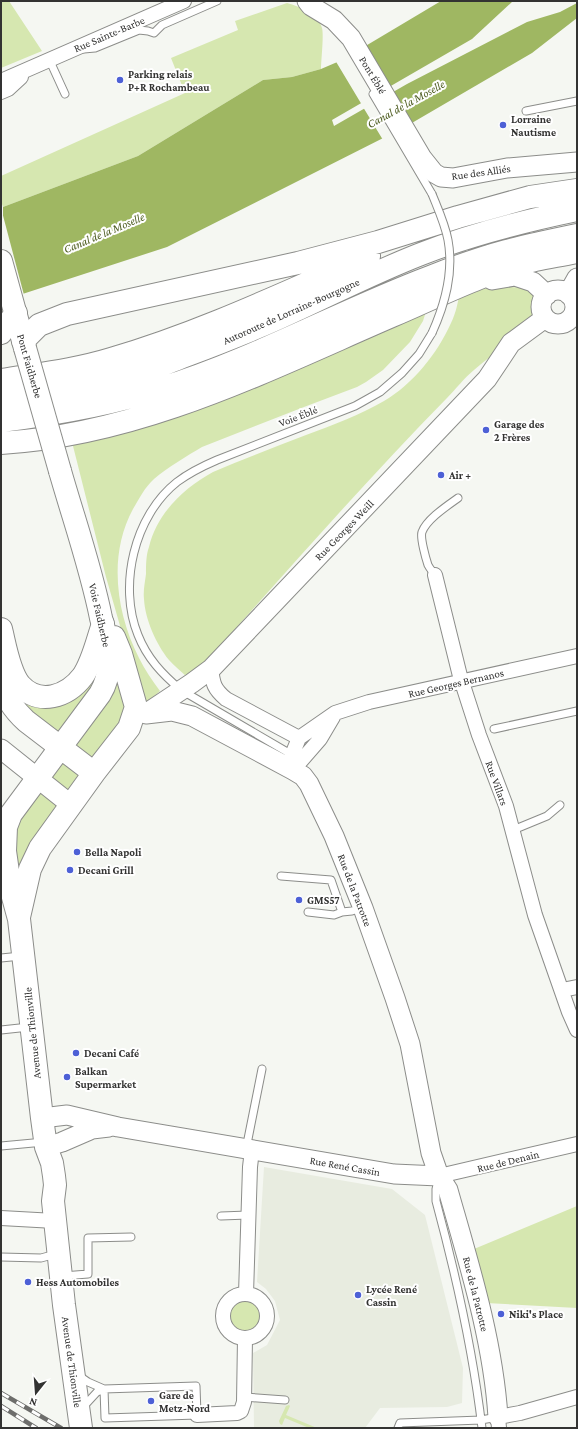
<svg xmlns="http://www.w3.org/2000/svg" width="578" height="1429" font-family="'Crimson Pro',serif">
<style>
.built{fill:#e8ece0}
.green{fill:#d6e7b0}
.water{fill:#9fb762}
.pier{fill:#f5f7f2}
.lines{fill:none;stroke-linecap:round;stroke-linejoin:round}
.lane-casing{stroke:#8c8d8a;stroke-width:9}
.street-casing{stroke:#8c8d8a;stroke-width:16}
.secondary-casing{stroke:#8c8d8a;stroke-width:21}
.primary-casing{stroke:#8c8d8a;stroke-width:24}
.highway-casing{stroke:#8c8d8a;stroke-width:24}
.lane{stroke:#fff;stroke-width:7}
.street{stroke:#fff;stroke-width:14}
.secondary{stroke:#fff;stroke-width:19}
.primary{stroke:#fff;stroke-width:22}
.highway{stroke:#fff;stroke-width:22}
.rail-casing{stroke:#6d6d6b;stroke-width:4.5}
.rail{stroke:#fff;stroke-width:3;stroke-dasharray:9;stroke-linecap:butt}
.lane-bridge-casing{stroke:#8c8d8a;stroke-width:9;stroke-linecap:butt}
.primary-bridge-casing{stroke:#8c8d8a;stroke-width:24;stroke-linecap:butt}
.lane-bridge{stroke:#fff;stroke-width:7}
.primary-bridge{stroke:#fff;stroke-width:22}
.poi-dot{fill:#4d60d6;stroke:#fff;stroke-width:1.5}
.labels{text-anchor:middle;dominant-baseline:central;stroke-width:4;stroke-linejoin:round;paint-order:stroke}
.street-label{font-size:11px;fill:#333332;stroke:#fff}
.poi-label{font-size:11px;font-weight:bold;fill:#333332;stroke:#fff;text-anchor:start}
.water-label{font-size:12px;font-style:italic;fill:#4f5e22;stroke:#fff}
</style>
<rect width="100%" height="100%" fill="#f5f7f2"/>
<!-- built -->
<path class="built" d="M264,1167L392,1189L425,1215L463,1368L462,1403L447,1407L380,1408L365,1428H254L253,1353L267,1345L280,1320L275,1301L266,1289L257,1282Z"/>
<!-- green -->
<path class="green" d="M1,1H9L42,51L1,68Z
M287,3C300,7 318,13 322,28C324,35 321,61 321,69L292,77L263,80L138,156L3,207L1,201V176L185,93L171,58L238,30L235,21Z
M502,287C526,287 525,287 543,303C530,329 496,351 474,370C464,378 456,389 447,398C360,487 278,581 195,674L187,677C181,671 174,666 169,660C156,644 145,619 144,599C143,591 145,582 146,574C146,565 146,555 149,547C157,513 184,488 213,472C244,459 275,447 306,435C333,425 360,415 384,401C413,384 437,354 451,323C456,313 458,302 460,291Z
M429,302L423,321L410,342L383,370L366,382L357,387L304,407L202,447C187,456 168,467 154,479C145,487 139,499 133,509C108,555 116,613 139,658C145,670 152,680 160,691L143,706L106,577L72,442Z
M108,663L136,707L54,826L19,919L5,839L60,748L26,721L20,685L38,697Z
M577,1206V1308L486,1303L474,1249Z
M230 1316a16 16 0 1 1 32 0a16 16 0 1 1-32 0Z
M289,1405L290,1406L286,1415L317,1428H309L285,1418L282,1425L280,1424L279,1421L286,1406Z"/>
<!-- water -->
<path class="water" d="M441,1H513L472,39L332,120L334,126L407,84L527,22L560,12L577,3V18L532,53L405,127L167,247L1,301V216L3,215V207L138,156L263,80L292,77L321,69L342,60Z"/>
<!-- pier -->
<path class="pier" d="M363,45L389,89L362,105L335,60Z
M390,91L405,129L383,140L363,107Z
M1,208L24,295L1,301Z"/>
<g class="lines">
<defs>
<path id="lane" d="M84,49L95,48L139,30L148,31L154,33L162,25L217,1
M49,59L65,94
M373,94L432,194
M526,111L577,101
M435,575C433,572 430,569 428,565C426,559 420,538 422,532C427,519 447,506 458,498
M494,729L577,711
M294,756L181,690C162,674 147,658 138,635C118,586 134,516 177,482C189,473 203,466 217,460L355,406L380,392L402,373L419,354L432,333
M513,830L547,816L560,805
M281,876L331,880L342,912
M308,912L334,915L342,912L352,911L362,908
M1,958L21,956
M1,1030L29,1027
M1,1146L44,1142
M246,1149L262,1069
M438,1181L436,1189V1201C456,1275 473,1351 482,1428
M221,1216L248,1215
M1,1257L41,1258L56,1254
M63,1276L88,1274V1238L131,1237
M78,1375L88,1382L104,1389
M244,1397L285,1400
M82,1406L85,1405L97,1392L104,1389L196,1386L197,1415L105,1418L104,1389
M398,1428L400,1423L481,1420L498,1417"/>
<path id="street" d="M1,81L184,1
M1,92L8,89L21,77
M435,575L460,676L479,735L506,806L535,915L569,1012L577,1030
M211,669C213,684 214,689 226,699L299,738
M287,767L299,738L335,713L369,702L577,656
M293,770L320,739L333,717
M562,990L577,987
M439,1176L577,1144
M1,1218L55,1221
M246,1294L250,1167L252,1150
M223 1316a22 22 0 1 1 44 0a22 22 0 1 1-44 0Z
M197,1415L237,1413L241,1411L244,1402L245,1338
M499,1428L498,1417L520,1413L577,1397"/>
<path id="secondary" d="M307,1L311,6L334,20L351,38L422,158L434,173L441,177L453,178L507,168L577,162
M492,280L515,276L533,282L547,295
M541 307a17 17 0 1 1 34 0a17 17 0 1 1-34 0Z
M568,294L577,278
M147,713L192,683L211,669L487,379L511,343L545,318
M146,714L172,711L192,716L293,770L303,776L309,784L334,836L363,908L395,998L410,1044L431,1153L439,1176L448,1190C469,1264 493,1340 498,1417
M1,749L70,804
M42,1118L67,1115L118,1127L394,1174L439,1176
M46,1147L62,1142L92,1129L109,1127"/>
<path id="primary" d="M1,261L25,348
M60,471C74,520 91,568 101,618C104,629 107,639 108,650C110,666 108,681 100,694L11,814L6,827L5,851L10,886L19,919L42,1118L46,1147L52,1163L54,1176L55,1185L53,1201L64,1305L81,1428
M1,683C6,699 14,710 26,721L94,773
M19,917L30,869L40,848L94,773L129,728L136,707L121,654L114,637"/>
<path id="highway" d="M1,333L16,313
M23,341L39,325L67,314L298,263L378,242L458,217L530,197L577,190
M1,380C38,374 75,370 111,359C200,333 284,293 369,256
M1,400C50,395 98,385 145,371C158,367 172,361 185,356C217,344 248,332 279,318C326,297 372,273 421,254C472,234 524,221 577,210
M1,421C56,414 110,405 162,388C255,359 340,311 430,277C455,267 480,258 506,251C529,245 553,240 577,235
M1,443C140,435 267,370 392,316C439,296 485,272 535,260C549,257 563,255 577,252
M1,629C5,645 9,672 20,685C39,706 67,697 83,676C93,661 97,641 103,624"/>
</defs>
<!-- lane casing -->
<use href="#lane" class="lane-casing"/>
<!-- street casing -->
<use href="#street" class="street-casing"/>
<!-- secondary casing -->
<use href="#secondary" class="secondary-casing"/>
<!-- primary casing -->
<use href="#primary" class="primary-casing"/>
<!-- highway casing -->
<use href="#highway" class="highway-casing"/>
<!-- lane -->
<use href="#lane" class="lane"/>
<!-- street -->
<use href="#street" class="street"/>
<!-- secondary -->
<use href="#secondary" class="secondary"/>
<!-- primary -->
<use href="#primary" class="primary"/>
<!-- highway -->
<use href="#highway" class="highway"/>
<defs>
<path id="rail" d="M1,1393L61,1428
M1,1406L36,1428"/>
</defs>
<!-- rail casing -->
<use href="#rail" class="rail-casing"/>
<!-- rail -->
<use href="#rail" class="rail"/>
<defs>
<path id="lane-bridge" d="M432,194C438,209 445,224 448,240C454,273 445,304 432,333"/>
<path id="primary-bridge" d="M25,348L60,471"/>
</defs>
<!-- lane-bridge casing -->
<use href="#lane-bridge" class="lane-bridge-casing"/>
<!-- primary-bridge casing -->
<use href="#primary-bridge" class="primary-bridge-casing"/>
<!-- lane-bridge -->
<use href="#lane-bridge" class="lane-bridge"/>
<!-- primary-bridge -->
<use href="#primary-bridge" class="primary-bridge"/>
</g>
<!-- markers -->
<g class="poi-dot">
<circle cx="120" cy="80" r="4"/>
<circle cx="503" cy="125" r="4"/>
<circle cx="486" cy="430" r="4"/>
<circle cx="441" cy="475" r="4"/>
<circle cx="77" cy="852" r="4"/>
<circle cx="70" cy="870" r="4"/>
<circle cx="299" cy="900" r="4"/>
<circle cx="76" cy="1053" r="4"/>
<circle cx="67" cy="1077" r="4"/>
<circle cx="28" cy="1282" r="4"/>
<circle cx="358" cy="1295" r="4"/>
<circle cx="501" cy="1314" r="4"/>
<circle cx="151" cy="1401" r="4"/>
</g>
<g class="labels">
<!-- street labels -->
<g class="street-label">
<text transform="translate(109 34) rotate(-23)">Rue Sainte-Barbe</text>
<text transform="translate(373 75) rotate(59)">Pont Éblé</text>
<text transform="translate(481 172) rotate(-8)">Rue des Alliés</text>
<text transform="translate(291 311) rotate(-24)">Autoroute de Lorraine-Bourgogne</text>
<text transform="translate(30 366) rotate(74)">Pont Faidherbe</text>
<text transform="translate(298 416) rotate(-21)">Voie Éblé</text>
<text transform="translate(344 530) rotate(-46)">Rue Georges Weill</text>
<text transform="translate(100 615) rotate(77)">Voie Faidherbe</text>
<text transform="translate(456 683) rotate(-13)">Rue Georges Bernanos</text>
<text transform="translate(497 783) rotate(70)">Rue Villars</text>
<text transform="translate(355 890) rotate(69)">Rue de la Patrotte</text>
<text transform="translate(32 1033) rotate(-96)">Avenue de Thionville</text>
<text transform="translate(508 1161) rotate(-14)">Rue de Denain</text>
<text transform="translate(345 1166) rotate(10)">Rue René Cassin</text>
<text transform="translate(476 1294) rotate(76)">Rue de la Patrotte</text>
<text transform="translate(72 1362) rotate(82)">Avenue de Thionville</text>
</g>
<!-- poi labels -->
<g class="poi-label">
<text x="128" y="74">Parking relais<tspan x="128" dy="13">P+R Rochambeau</tspan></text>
<text x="511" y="119">Lorraine<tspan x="511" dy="13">Nautisme</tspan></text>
<text x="494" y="424">Garage des<tspan x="494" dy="13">2 Frères</tspan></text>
<text x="449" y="475">Air +</text>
<text x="85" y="852">Bella Napoli</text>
<text x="78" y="870">Decani Grill</text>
<text x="307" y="900">GMS57</text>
<text x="84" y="1053">Decani Café</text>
<text x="75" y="1071">Balkan<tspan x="75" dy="13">Supermarket</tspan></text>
<text x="36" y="1282">Hess Automobiles</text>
<text x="366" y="1289">Lycée René<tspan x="366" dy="13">Cassin</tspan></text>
<text x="509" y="1314">Niki's Place</text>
<text x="159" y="1395">Gare de<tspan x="159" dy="13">Metz-Nord</tspan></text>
</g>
<!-- water labels -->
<g class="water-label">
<text transform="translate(406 104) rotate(-29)">Canal de la Moselle</text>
<text transform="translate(104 233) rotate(-23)">Canal de la Moselle</text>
</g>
</g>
<!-- border -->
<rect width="578" height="1429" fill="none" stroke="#333332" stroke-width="4"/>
<!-- north arrow -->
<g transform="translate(36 1393) rotate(197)" stroke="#ffffff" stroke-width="3" paint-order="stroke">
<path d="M0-3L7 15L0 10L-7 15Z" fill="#333332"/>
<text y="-6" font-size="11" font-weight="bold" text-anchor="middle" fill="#333332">N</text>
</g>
</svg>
